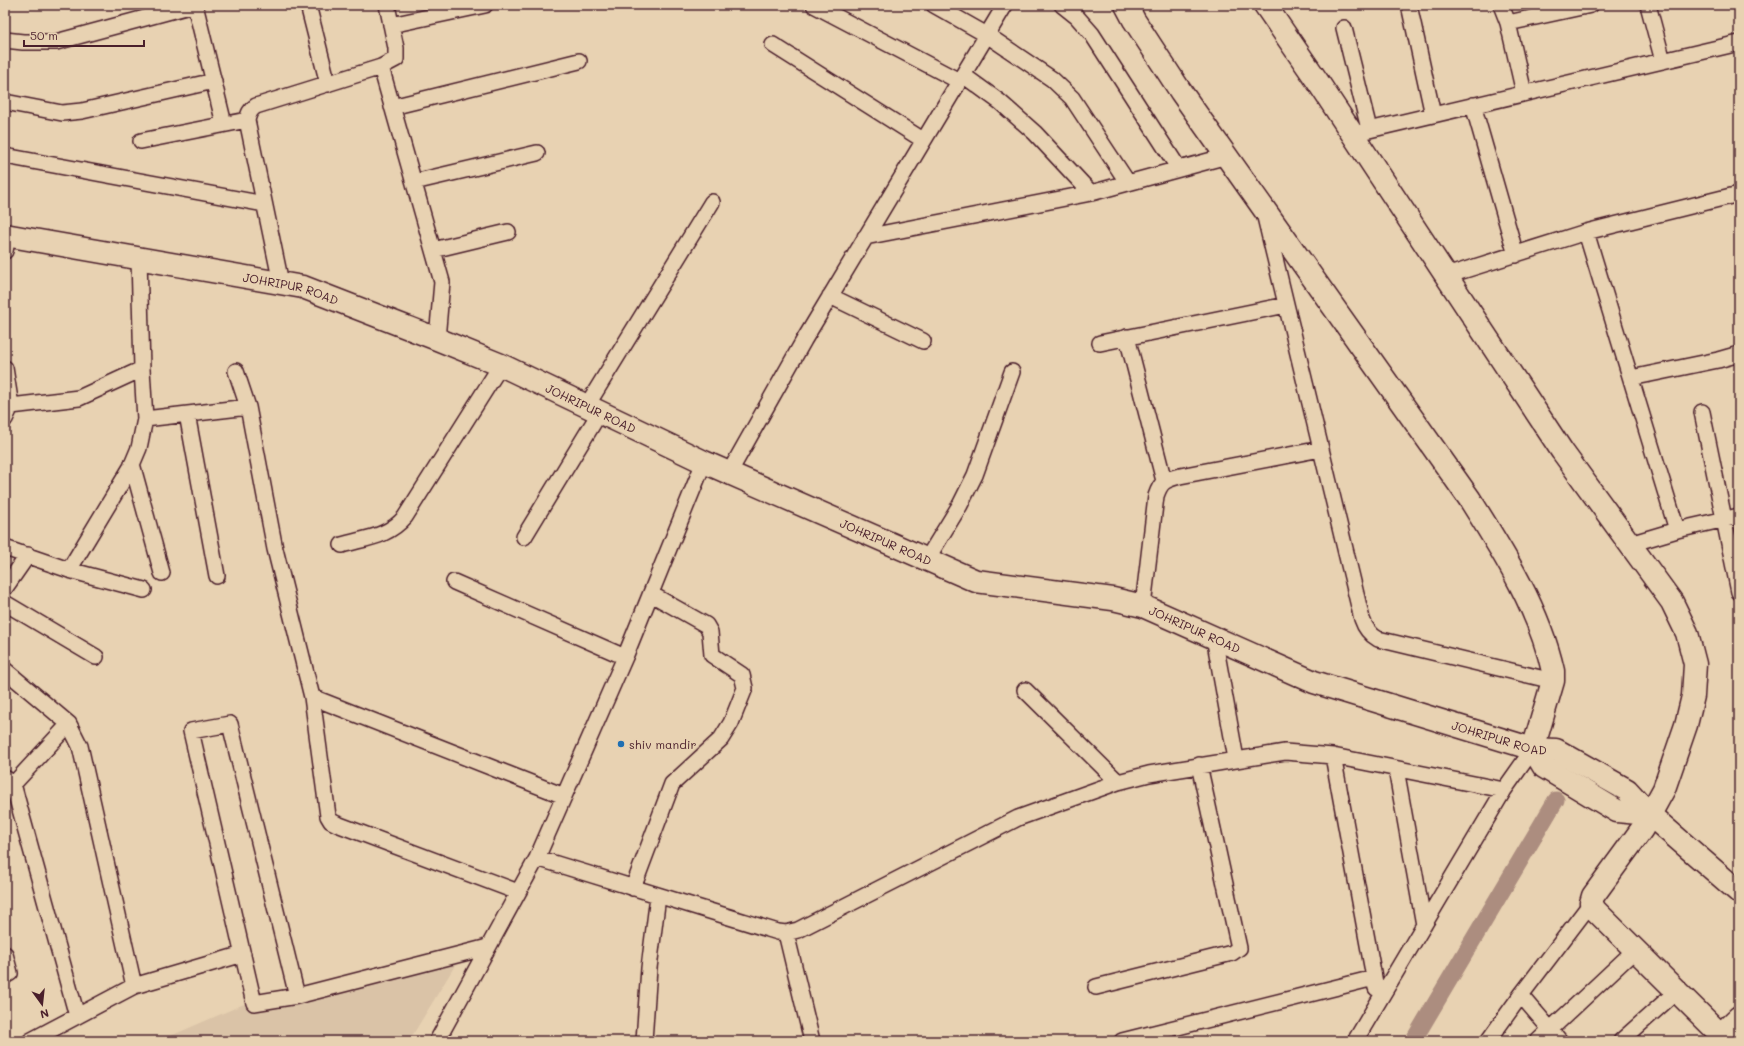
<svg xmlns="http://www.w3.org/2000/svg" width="1744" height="1046" font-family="Mali,sans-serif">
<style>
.built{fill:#dac3a7}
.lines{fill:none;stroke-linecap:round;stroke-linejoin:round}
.canal{stroke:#ac8d7f;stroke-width:17}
.street-casing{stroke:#4a1f2b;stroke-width:18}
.secondary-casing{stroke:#4a1f2b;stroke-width:25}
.street{stroke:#e8d2b2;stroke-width:15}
.secondary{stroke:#e8d2b2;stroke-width:22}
.poi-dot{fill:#1f6fb2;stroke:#e8d2b2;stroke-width:1.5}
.labels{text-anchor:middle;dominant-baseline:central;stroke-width:3;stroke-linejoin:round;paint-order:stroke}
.street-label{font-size:12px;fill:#4a1f2b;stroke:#e8d2b2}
.poi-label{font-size:12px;fill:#4a1f2b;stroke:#e8d2b2;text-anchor:start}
</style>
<rect width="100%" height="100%" fill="#e8d2b2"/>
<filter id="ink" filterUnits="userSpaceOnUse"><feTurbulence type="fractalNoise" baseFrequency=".025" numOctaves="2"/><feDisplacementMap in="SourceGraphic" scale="8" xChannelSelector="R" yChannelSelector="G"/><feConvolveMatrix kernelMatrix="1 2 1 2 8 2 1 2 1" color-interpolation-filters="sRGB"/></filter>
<g filter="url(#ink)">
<!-- built -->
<path class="built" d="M465,949L409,1041H159L251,1001Z"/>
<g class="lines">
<!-- canal -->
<path class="canal" d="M1413,1041L1556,800"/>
<defs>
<path id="street" d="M195,5L224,124
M308,5L328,84
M814,5L959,81
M934,5L987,35L1052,79L1072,98L1128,183
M1062,5L1077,17L1092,34L1179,169
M1409,5L1433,115
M1501,5L1508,23L1524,93
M1648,5L1663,61
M1508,23L1591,5
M391,25L485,5
M1344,28L1369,129
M5,40L23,42H56L193,5
M773,45L923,140
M381,67L442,282L437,339
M963,75L1000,102L1035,133L1091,193
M5,102L62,113L82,111L214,81
M1473,105L1516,255
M392,107L579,61
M1352,134L1739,43
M141,141L247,120
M5,156L264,204
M414,182L537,153
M1265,217L1362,619C1365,628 1369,634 1378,639L1553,681
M1586,232L1677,530
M865,237L1091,193L1227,156
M433,250L508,232
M5,251L8,235
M1446,276L1586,232L1739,194
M281,283L247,120C249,113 250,110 256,106L381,67L396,59V48L387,5
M830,296L923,341
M1127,337L1164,481
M1100,343L1286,305
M5,368L11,406L5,419
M236,371L248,407L275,549L312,697L328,816L331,821L337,824L518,892
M1631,378L1718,360L1739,354
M11,406L79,398L142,369
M586,407L712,202
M1702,412L1739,592
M187,414L217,576
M145,419L248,407
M132,464L162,573
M729,473L804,340L1005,5
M524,537L600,412
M1630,544L1677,530L1739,516
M342,545C366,538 388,537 405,517L501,365
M5,548L69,570L144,590
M927,559L960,505L975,475L1012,372
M69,570L131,467L139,448L145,419L142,369L139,258
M454,582L625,657
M5,588L28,555
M5,603L96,657
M1143,606L1156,496C1161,481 1165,480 1180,476L1321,449
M1214,637L1236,759
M5,670L69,724L80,746L134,986
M1025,690L1118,782
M312,697L564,796
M1333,756L1376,988
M1396,769L1424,925
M5,778L13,784L77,1016
M7,791L69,724
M537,858L778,932L786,933L798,930L1018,818L1118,782L1149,774L1285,752L1333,756L1504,790
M633,888L672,784L721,739L731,723L745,688L742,675L712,655L710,632L706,625L651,594
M786,933L812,1041
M5,954L10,973L5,976
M1096,987L1232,953L1239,948L1199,765
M1521,995L1560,1041
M297,996L254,1003L191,731L230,724L297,996L488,947
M30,1041L134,986L243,954
M437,1041L537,858L625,657L704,462
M644,1041L649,968L658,896
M1122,1041L1374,978
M1355,1041L1504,790L1533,749
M1488,1041L1521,995L1591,903
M1538,1041L1635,950
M1621,1041L1677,991"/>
<g id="secondary">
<path d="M1126,5L1134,20L1181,92L1469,498C1503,552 1539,608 1553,671V681L1533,749L1544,767L1617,811L1649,814"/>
<path d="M1265,5L1318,82L1562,451L1672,602L1687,633L1695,664L1693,696L1686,725L1664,789L1642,829L1593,896L1591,903L1595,910L1727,1041"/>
<path id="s1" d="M5,235L303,287L437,339L501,365L704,462L976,581L1113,599L1143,606L1314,682L1533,749L1556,750L1627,790L1649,814L1739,892"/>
<path d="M1720,1035L1739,1017"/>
</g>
</defs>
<!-- street casing -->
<use href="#street" class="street-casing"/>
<!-- secondary casing -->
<use href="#secondary" class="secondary-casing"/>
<!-- street -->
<use href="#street" class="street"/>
<!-- secondary -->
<use href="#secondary" class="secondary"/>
</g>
</g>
<!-- markers -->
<circle class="poi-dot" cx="621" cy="744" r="4"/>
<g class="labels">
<!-- street labels -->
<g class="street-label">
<text stroke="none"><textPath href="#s1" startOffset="291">JOHRIPUR ROAD</textPath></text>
<text stroke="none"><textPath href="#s1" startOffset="615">JOHRIPUR ROAD</textPath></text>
<text stroke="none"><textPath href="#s1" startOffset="939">JOHRIPUR ROAD</textPath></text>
<text stroke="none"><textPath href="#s1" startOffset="1263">JOHRIPUR ROAD</textPath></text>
<text stroke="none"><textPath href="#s1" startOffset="1587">JOHRIPUR ROAD</textPath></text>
</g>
<!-- poi labels -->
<g class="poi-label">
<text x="629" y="744">shiv mandir</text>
</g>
</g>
<!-- margin -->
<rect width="1744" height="1046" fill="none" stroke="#e8d2b2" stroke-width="20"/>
<rect x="10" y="10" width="1724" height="1026" fill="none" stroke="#4a1f2b" stroke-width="1.5" filter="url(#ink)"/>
<!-- north arrow -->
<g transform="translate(42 1004) rotate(165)" stroke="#e8d2b2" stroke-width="3" paint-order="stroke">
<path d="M0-3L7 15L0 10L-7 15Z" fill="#4a1f2b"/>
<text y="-6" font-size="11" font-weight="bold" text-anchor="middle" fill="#4a1f2b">N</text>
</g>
<!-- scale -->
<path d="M24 40v6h120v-6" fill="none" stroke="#4a1f2b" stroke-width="2"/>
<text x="30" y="40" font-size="12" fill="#4a1f2b" stroke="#e8d2b2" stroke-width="3" paint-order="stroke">50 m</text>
</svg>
